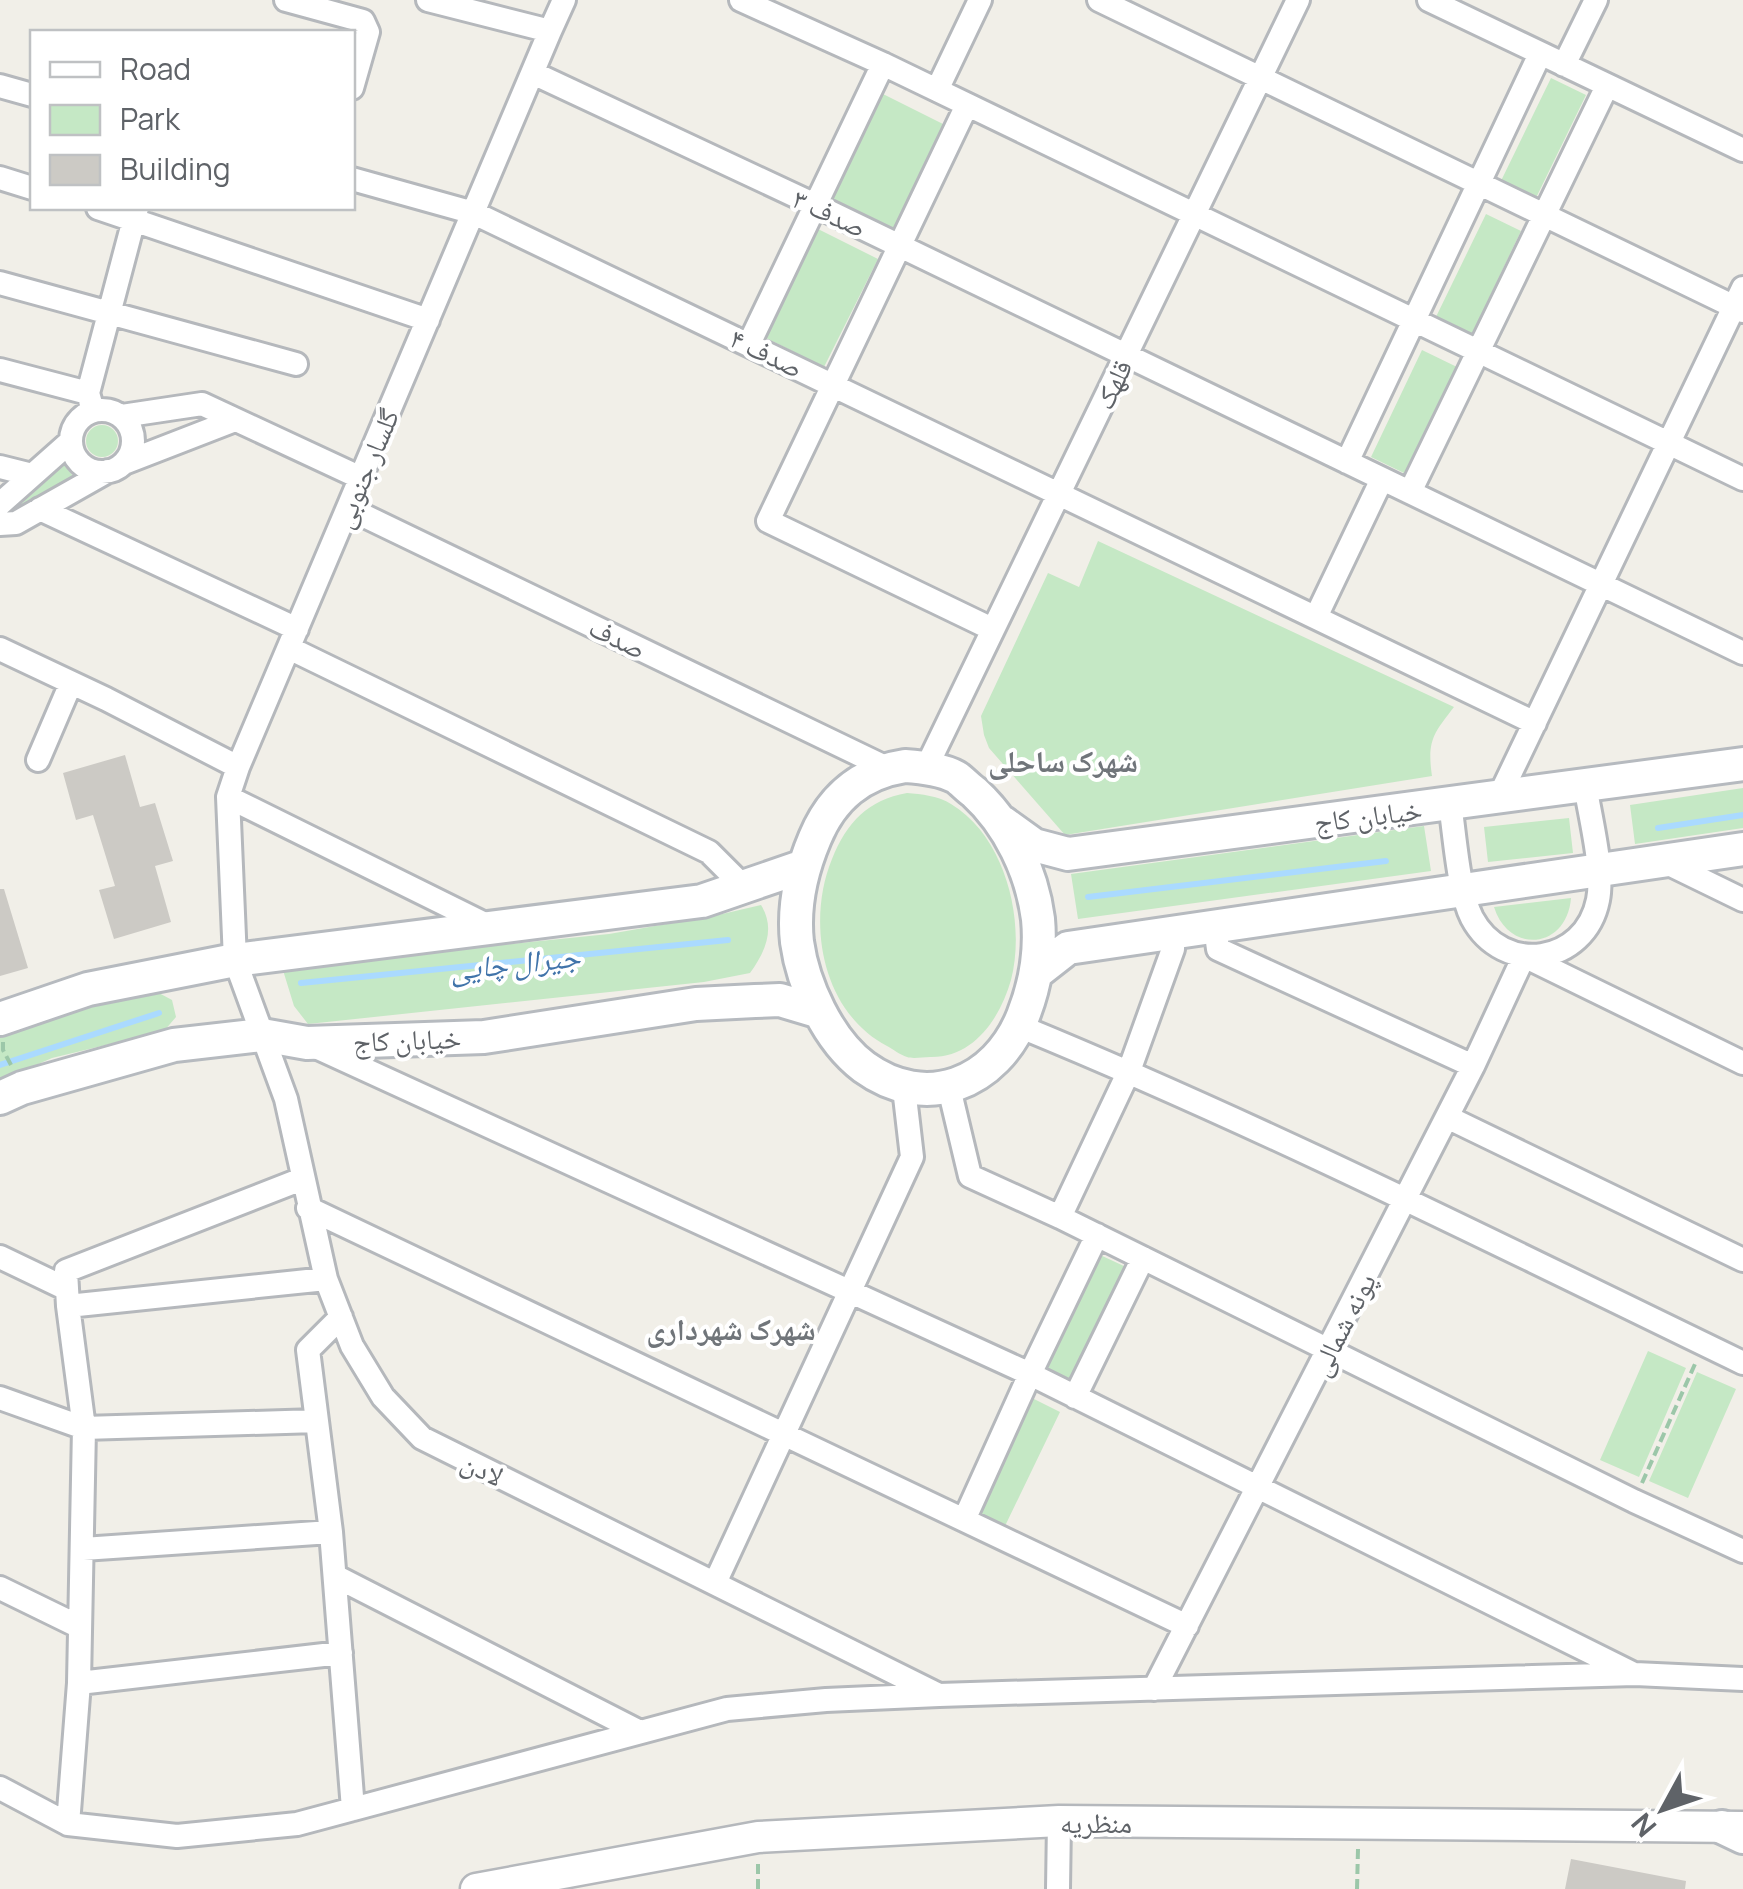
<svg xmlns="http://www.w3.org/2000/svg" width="1743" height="1889" font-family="Manrope,'Noto Naskh Arabic',sans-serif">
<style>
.green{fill:#c5e8c5}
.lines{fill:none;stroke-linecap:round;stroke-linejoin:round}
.stream{stroke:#aadaff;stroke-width:6}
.building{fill:#cccac5}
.minor-casing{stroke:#b5b8bc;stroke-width:28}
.tertiary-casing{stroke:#b5b8bc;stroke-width:35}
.secondary-casing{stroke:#b6babf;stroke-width:38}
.path{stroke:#9cc7a9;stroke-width:4;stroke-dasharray:10 5;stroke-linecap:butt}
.minor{stroke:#fff;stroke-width:22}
.tertiary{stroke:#fff;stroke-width:30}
.secondary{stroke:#fff;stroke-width:32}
.labels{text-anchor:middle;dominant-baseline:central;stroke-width:8;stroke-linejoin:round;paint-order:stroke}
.street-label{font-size:28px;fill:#5f6368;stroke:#fff}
.neighbourhood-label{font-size:30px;font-weight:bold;fill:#70757a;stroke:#fff}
.water-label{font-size:30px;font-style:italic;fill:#4174aa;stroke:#fff}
</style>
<rect width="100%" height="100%" fill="#f1efe8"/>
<!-- green -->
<path class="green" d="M1551,78L1586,95L1534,202L1499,185Z
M883,94L945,125L891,233L829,202Z
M1486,214L1521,231L1470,338L1434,321Z
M816,228L878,259L824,367L762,336Z
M1422,350L1457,367L1406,474L1371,457Z
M86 441a16 16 0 1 1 32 0a16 16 0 1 1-32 0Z
M64,465L73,476L13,511Z
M1098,541L1454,707C1433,734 1427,741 1432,776L1065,835L989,748L984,735L981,716L1048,573L1079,587Z
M1743,788V828L1635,844L1630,805Z
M907,793C921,794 939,796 951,804C1006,837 1026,922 1011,980C1000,1019 973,1058 930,1057C923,1057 913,1059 907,1057C900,1055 893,1049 887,1046C822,1012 806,922 832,859C847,822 868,800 907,793Z
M1569,818L1573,853L1488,862L1484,827Z
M1424,826L1431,871L1078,919L1071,874Z
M1571,898C1567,949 1509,955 1494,907Z
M761,905C776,929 765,952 750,973L704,982L308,1024L294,1006L282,967L609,934L718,915Z
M157,992L172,1000L176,1017L164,1031L52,1058L0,1081V1033L97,1002Z
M1098,1254L1126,1267L1071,1381L1043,1368Z
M1648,1351L1686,1368L1639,1477L1600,1460Z
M1697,1372L1736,1389L1688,1498L1649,1481Z
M1032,1398L1060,1412L1005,1526L977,1513Z"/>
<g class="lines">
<!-- stream -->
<path class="stream" d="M1658,828L1743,815
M1088,897L1386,861
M301,983L728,940
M0,1065L159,1013"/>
</g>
<!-- building -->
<path class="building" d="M125,755L140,807L155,803L173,861L155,866L171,922L114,939L99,890L115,886L93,815L76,820L63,773Z
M0,889H4L28,968L0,976Z
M1571,1859L1686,1881L1685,1889H1565Z"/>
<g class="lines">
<defs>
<path id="minor" d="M286,0L363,21L368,32L352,88
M428,0L550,31L238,767L228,797L235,960L286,1099L326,1279L352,1346L383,1397L422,1438L939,1695
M741,0L883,64L1743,479
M1099,0L1743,311
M1429,0L1743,150
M550,31L564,0
M1564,65L1596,0
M533,73L815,205L1743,653
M0,86L32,95
M937,90L980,0
M967,105L768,521L992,629
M0,178L32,188
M352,179L474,213L1535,723
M98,208L428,320
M0,283L296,364
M749,344L883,64
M0,370L88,393
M71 441a31 31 0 1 1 62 0a31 31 0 1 1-62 0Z
M93,411L88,393L137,208
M122,416L202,404L361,478
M1347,462L1540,54
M124,463L235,420
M0,467L32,475
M1410,492L1607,86
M0,504L71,441
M348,508L887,768
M40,509L297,629
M0,524L16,523L108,471
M1316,617L1382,479
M289,648L709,852L744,887
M0,649L106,699L238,767
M38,760L71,683
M926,768L1298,0
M228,797L493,928
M1499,797L1743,288
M1450,804C1455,836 1458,890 1472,918C1503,976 1585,965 1598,900C1604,871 1590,816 1585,785
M1665,862L1743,900
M1215,926L1218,949L1473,1066
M1019,1026C1265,1127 1503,1247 1743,1363
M316,1047L1030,1374L1632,1673
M949,1088L970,1176L1060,1217L1634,1501L1743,1551
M1447,1117L1743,1260
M308,1208L1187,1626
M1060,1217L1129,1071L1173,949V932
M0,1257L67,1289
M68,1306L326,1279
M341,1317L308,1350L331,1532L353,1809
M1075,1397L1143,1258
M0,1398L84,1428L317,1421
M964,1520L1030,1374L1097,1235
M83,1549L331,1532
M335,1576L640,1732
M715,1583L912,1157L904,1088
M0,1588L80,1627
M79,1683L341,1653
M1154,1689L1473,1066L1524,956L1743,1063
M0,1788L68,1824L177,1836L297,1824L727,1709L826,1700L939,1695L1635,1674L1743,1679
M68,1824L79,1683L84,1428L68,1306L66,1271L302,1179
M1058,1889L1059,1821"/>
<path id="tertiary" d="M476,1889L758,1837L1059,1821L1743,1827"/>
<path id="secondary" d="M905,766C921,767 941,769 956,777C962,781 968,788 974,792C1009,824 1032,872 1038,919C1041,951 1035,986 1023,1016C996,1084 926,1112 864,1067C828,1040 803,985 797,942C793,906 801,871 815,838C832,797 861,773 905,766Z
M1002,822L1034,845L1068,854L1743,764
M1036,973L1068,948L1743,849
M0,1019L88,989L235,960L702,901L804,866
M0,1098L22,1088L174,1045L262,1035L307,1043L484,1037L696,1004L755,1001L780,1000L820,1012
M1722,1827L1743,1837"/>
</defs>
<!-- minor casing -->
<use href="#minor" class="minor-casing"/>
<!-- tertiary casing -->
<use href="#tertiary" class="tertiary-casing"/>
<!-- secondary casing -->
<use href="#secondary" class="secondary-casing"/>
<!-- path -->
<path class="path" d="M3,1042V1050L11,1065
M1642,1483L1695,1364
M758,1889V1861
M1357,1889L1358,1849"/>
<!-- minor -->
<use href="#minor" class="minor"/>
<!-- tertiary -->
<use href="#tertiary" class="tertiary"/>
<!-- secondary -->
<use href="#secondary" class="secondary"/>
</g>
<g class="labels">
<!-- street labels -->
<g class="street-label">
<text transform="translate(830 212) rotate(25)">صدف ۳</text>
<text transform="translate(767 352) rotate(26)">صدف ۴</text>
<text transform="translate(1112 384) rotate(-64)">قلهک</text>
<text transform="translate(365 468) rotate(-67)">گلسار جنوبی</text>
<text transform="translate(618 637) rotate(26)">صدف</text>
<text transform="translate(1368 815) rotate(-7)">خیابان کاج</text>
<text transform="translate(407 1039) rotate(-2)">خیابان کاج</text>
<text transform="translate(1342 1324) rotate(-63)">پونه شمالی</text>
<text transform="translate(483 1468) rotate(26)">لادن</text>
<text x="1096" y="1822">منظریه</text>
</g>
<!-- neighbourhood labels -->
<g class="neighbourhood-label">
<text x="1063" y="760">شهرک ساحلی</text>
<text x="731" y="1328">شهرک شهرداری</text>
</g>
<!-- water labels -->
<g class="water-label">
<text transform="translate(515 962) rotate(-6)">جیرال چایی</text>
</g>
</g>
<!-- legend -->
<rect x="30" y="30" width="325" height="180" fill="#ffffff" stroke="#bfc1c3" stroke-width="2.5"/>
<rect x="50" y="62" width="50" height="15" fill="#ffffff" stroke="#bfc1c3" stroke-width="2.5"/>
<text x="120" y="80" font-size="30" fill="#5f6368">Road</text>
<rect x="50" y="105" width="50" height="30" fill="#c5e8c5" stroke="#bfc1c3" stroke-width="2.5"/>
<text x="120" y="130" font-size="30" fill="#5f6368">Park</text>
<rect x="50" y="155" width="50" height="30" fill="#cccac5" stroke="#bfc1c3" stroke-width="2.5"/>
<text x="120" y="180" font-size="30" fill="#5f6368">Building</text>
<!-- north arrow -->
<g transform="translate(1663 1809) rotate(230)" stroke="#ffffff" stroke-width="8" paint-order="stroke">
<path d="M0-8L18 38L0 25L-18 38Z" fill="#5f6368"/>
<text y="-15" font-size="28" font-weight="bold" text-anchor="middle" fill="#5f6368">N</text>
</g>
</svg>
